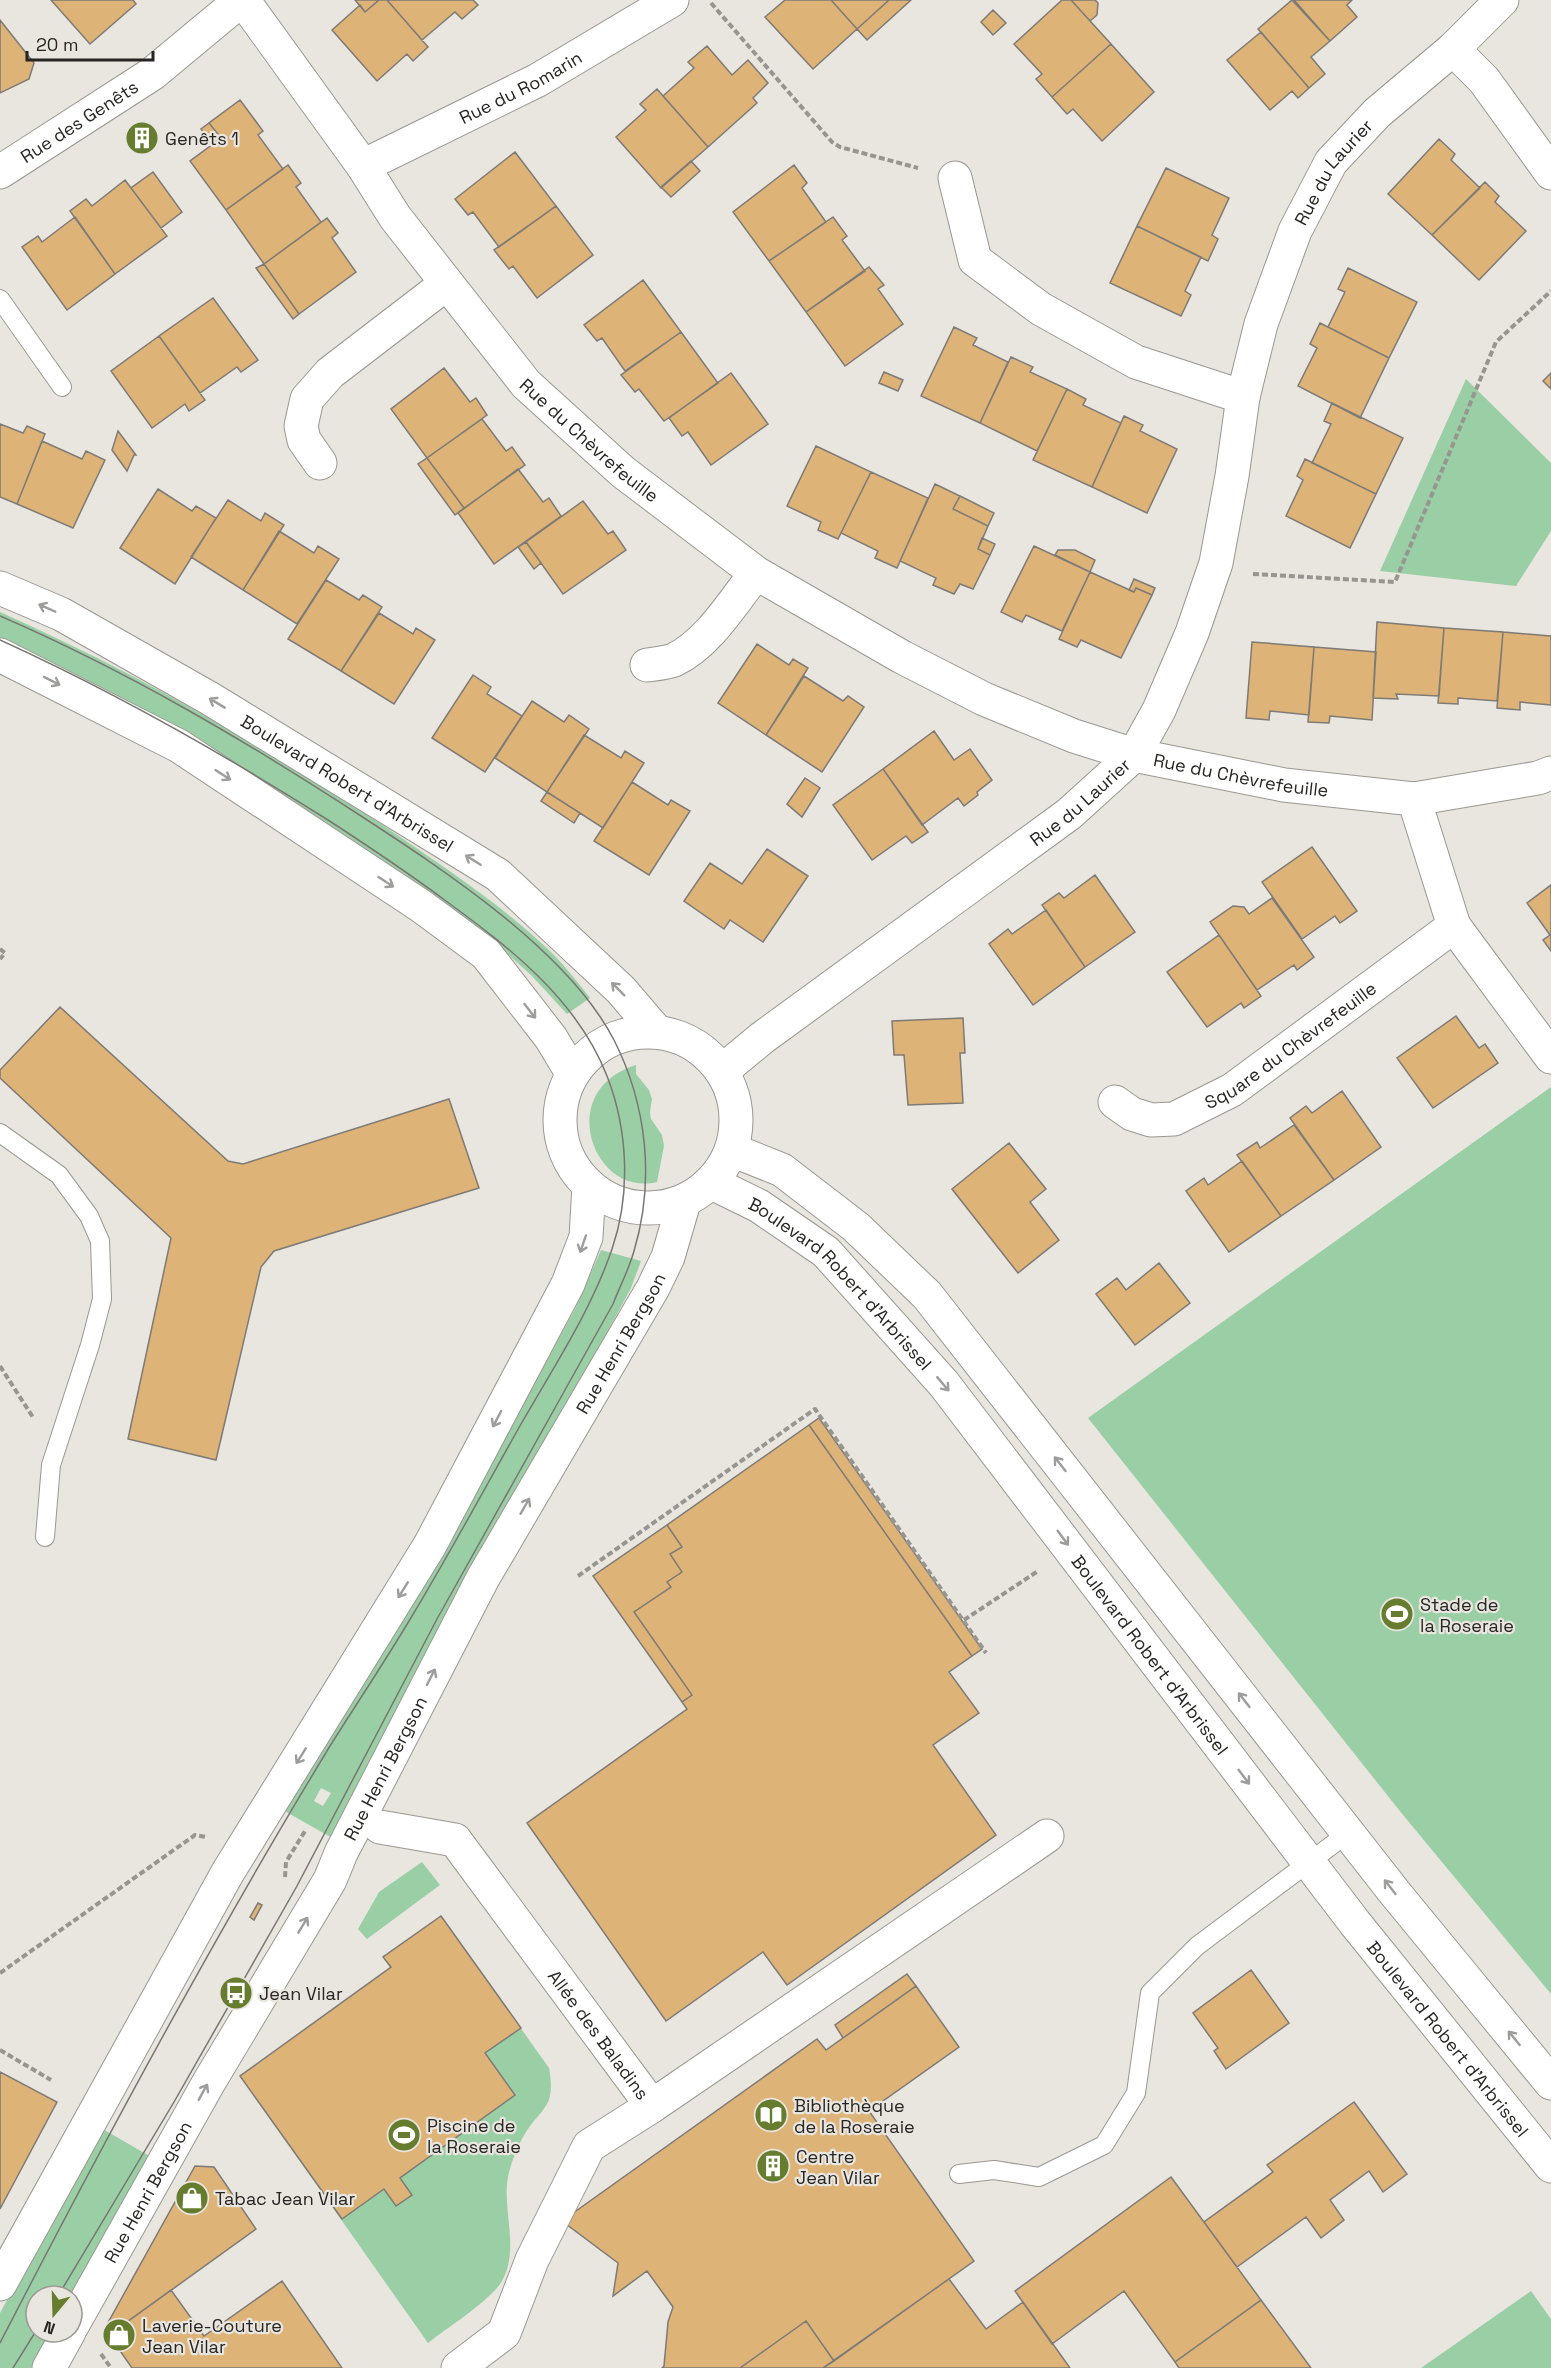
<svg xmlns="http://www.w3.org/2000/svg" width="1551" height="2368" font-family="'Space Grotesk',sans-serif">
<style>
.green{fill:#9acfa5;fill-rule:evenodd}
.building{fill:#ddb378;stroke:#7e7a75;stroke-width:1.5}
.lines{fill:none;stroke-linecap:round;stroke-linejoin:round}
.lane-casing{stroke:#9b9791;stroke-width:20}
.street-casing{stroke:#9b9791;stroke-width:35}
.secondary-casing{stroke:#9b9791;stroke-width:35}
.path{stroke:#979590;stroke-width:4;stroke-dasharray:6 3;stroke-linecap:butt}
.lane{stroke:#fff;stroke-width:18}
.street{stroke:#fff;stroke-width:33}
.secondary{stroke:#fff;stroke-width:33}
.tram{stroke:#787672;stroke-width:1.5}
.oneway{stroke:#9d9d9c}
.labels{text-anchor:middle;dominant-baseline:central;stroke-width:4.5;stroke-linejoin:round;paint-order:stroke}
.street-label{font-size:18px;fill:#262522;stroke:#e9e5df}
.poi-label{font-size:18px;fill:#262522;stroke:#e9e5df;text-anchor:start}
</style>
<rect width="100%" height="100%" fill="#e9e5df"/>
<!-- green -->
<path class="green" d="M1466,379L1551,463V531L1516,586L1380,571Z
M0,612C133,671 260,744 381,824C440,864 501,904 552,953C566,967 578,983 590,998L567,1014L532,976L491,939L349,838L293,802L0,644Z
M636,1065V1074L649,1090L652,1099L650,1112L651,1119L662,1135L664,1146L657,1182C594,1198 553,1091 636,1065Z
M1551,1087V1994L1399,1810L1088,1418Z
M601,1250L641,1261L631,1288L334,1839L281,1809L546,1362L576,1307ZM321,1788L331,1793L323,1806L314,1801Z
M422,1862L440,1885L367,1939L358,1929L379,1892Z
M441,1916L549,2068C551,2079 552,2089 549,2100C545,2109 539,2115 533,2122C521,2137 512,2158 508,2177C502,2211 520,2249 502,2281C490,2301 448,2327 428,2343L240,2076L390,1968L383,1957Z
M101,2128L153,2158L72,2296H36V2332H51L31,2368H0V2313Z
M1531,2291L1551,2319V2368H1421Z"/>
<!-- building -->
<path class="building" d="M51,0H133L136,4L90,44Z
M355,0H379L365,12Z
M379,0H387L428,47L413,61L407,54L377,81L332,30L360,5L365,12Z
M387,0H473L478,5L462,19L455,12L422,40Z
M785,0H831L857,29L813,69L765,17Z
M831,0H889L857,29Z
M889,0H911L867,40L857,29Z
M1062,0H1071L1111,44L1052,97L1036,79L1042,74L1014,44Z
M1071,0H1095L1098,3L1097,15L1090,21Z
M1292,0L1330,41L1311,57L1325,74L1309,88L1258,29Z
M1294,0H1352L1347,5L1357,17L1330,41Z
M993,10L1006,23L993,35L981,22Z
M0,20L34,63L29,79L0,93Z
M1261,32L1309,88L1298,98L1292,91L1270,110L1227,60Z
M1111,44L1154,92L1102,141L1073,109L1067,114L1052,97Z
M707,46L732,75L748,60L768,83L753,98L757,103L708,147L663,96L694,68L688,62Z
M657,89L708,147L661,188L616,137L646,110L640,104Z
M240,100L263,131L258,135L283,169L226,210L190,161L221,138L209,123Z
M143,122L157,141L140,154L126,134Z
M209,123L221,138L211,145L201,129Z
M1439,139L1455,154L1451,160L1480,188L1432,235L1388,194Z
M515,152L556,206L499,247L473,212L468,215L455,199Z
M691,161L700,171L671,197L661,187Z
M288,165L301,183L296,187L321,222L264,264L226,210Z
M794,165L807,183L802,188L826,222L769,261L733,212Z
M1166,168L1229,198L1212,235L1218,239L1208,261L1137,226Z
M153,172L182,212L161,228L131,188Z
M125,180L167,236L115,274L70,211L86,199L92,206Z
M1485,182L1499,196L1495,202L1526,231L1479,280L1432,235Z
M556,206L593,255L537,298L513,266L509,269L494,250Z
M75,217L115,274L67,310L22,247L38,236L42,242Z
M833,217L847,236L842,240L865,271L806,312L769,261Z
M327,218L338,233L332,238L356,272L299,314L264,264Z
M1137,226L1201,257L1185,291L1191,295L1181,316L1110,283Z
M264,264L299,314L293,319L256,268Z
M869,267L884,285L878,289L903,324L845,366L806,312Z
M1348,268L1417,302L1389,358L1328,327L1345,292L1338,289Z
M643,280L681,332L625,371L602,338L597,341L584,325Z
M213,298L258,360L241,372L237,367L200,393L159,336Z
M1320,323L1389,358L1360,418L1298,386L1317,348L1310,344Z
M954,327L977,338L973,345L1008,362L980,423L921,396Z
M681,332L718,383L664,421L639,389L635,392L621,375Z
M159,336L205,400L189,411L185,404L152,428L111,371Z
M1011,357L1033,367L1030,372L1067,389L1037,451L980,423Z
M444,368L470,402L476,398L487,415L427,458L391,409Z
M884,372L903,380L898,391L879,383Z
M731,373L768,424L711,465L688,432L682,436L669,418Z
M1551,373V389L1543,381Z
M1067,389L1086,399L1083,405L1121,423L1092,487L1033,460Z
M1332,403L1403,438L1376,494L1312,463L1331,424L1324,421Z
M1124,416L1143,425L1140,431L1177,449L1147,513L1092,487Z
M482,419L506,451L512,447L525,465L464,508L427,458Z
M0,424L23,433L27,426L45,434L17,504L0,497Z
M118,431L136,455H134L127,471L112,450Z
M42,441L82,459L86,451L105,460L73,528L17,504Z
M816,446L871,472L838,539L818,530L821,522L787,506Z
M427,458L464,508L455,515L418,464Z
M1305,459L1376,494L1350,548L1286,516L1303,480L1297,476Z
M518,469L543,502L549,498L561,516L494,564L458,513Z
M871,472L928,498L897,568L875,558L878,551L841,533Z
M935,484L960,496L953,509L988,526L978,549L990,555L973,589L960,584L954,594L933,585L936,578L900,561Z
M158,489L192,511L196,506L216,518L175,584L120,548Z
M960,496L994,513L988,526L953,509Z
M228,500L261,521L265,513L284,525L243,590L191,557Z
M583,501L608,534L613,531L626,550L563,594L526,542Z
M279,531L314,553L318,546L339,559L297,624L243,590Z
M982,538L995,544L990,555L978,549Z
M526,542L541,563L534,569L518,547Z
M1034,546L1090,572L1062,631L1026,615L1022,622L1001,612Z
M1058,550H1075L1095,560L1090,572L1055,555Z
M1090,572L1134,592L1136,588L1152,595L1121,658L1081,640L1077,647L1059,639Z
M1134,579L1155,588L1152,595L1136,588L1134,592L1129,590Z
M326,580L359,600L363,595L382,607L341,671L288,639Z
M379,613L413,634L416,628L435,640L394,704L341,671Z
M1377,622L1444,628L1439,696L1396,694L1398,699L1373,698Z
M1444,628L1503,632L1497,701L1458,698V704L1438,703Z
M1503,632L1551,636V705L1520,702V710L1497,708Z
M1252,642L1314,647L1309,715L1270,711L1269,720L1246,718Z
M757,644L789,665L793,659L808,668L766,735L718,703Z
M1314,647L1376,652L1372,720L1330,716L1329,723L1308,722Z
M473,675L491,687L487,694L522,716L485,772L432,738Z
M804,676L843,701L848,696L864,707L822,772L766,735Z
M532,701L564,722L569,715L589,729L547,792L495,758Z
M934,731L954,760L970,749L992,780L977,792L978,795L964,806L958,798L922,825L883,769Z
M584,735L621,758L625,751L644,763L603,828L547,792Z
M883,769L928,832L912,843L906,836L872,860L833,805Z
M805,778L820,788L802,817L787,804Z
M632,782L668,805L671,800L690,811L649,875L594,841Z
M547,792L580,813L574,823L541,801Z
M1312,847L1357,911L1340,923L1335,916L1302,939L1262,882Z
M767,849L808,876L763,942L730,920L724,929L684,901L710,863L742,884Z
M1095,875L1135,932L1085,967L1042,905L1059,893L1064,898Z
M1551,885V951L1543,940L1550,935L1527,903Z
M1272,898L1314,957L1297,970L1294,965L1257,990L1210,922L1233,906L1244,907L1249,914Z
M1046,910L1085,967L1033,1005L989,944L1008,929L1012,934Z
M1219,935L1261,996L1244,1008L1241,1003L1207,1027L1167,972Z
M60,1007L228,1161L243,1164L449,1099L479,1188L274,1251L261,1267L216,1460L128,1439L171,1238L0,1078V1070Z
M1456,1016L1479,1048L1485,1044L1498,1063L1433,1108L1397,1058Z
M963,1018L965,1053H960L963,1103L908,1105L904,1055H894L892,1021Z
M1342,1091L1381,1147L1334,1180L1290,1118L1306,1106L1312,1113Z
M1294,1125L1334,1180L1281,1216L1237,1155L1257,1142L1260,1148Z
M1009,1143L1046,1189L1030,1202L1059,1240L1018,1273L952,1189Z
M1242,1161L1281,1216L1229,1252L1186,1191L1204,1178L1208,1185Z
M1159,1263L1190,1303L1135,1345L1096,1294L1117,1278L1126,1290Z
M819,1418L982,1649L972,1656L809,1425Z
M809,1425L972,1656L949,1672L979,1713L933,1745L996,1835L787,1985L763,1952L666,2021L527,1823L687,1709L682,1702L692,1695L634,1612L671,1587L667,1582L682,1572L670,1554L682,1547L667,1525Z
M667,1525L682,1547L670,1554L682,1572L667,1582L671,1587L634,1612L692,1695L682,1702L593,1576Z
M258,1903L262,1905L254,1920L250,1917Z
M441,1916L521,2028L485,2053L515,2095L400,2178L412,2195L396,2206L384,2189L342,2219L240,2076L391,1967L383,1957Z
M1251,1970L1289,2023L1226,2069L1214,2051L1218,2048L1193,2013Z
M907,1974L916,1986L843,2038L835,2025Z
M916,1986L959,2047L869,2111L974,2261L834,2361L806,2321L740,2368H662L664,2366L668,2322L673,2307L647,2271L613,2296L618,2263L562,2221L817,2039L826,2050Z
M0,2072L57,2102L0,2209Z
M1354,2102L1407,2174L1383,2192L1369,2171L1330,2200L1344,2220L1321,2238L1306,2217L1237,2267L1204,2222L1273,2172L1267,2165Z
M195,2166L214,2167L256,2229L109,2335L105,2328Z
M1171,2177L1261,2300L1175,2362L1124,2291L1052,2344L1015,2291Z
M949,2279L986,2329L1023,2302L1070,2368H823Z
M282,2281L342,2368H132L109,2335L171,2290L204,2336Z
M1261,2300L1311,2368H1179L1175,2362Z
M806,2321L834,2361L823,2368H740Z"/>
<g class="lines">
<defs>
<path id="lane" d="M0,299L62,387
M0,1133L59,1175L89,1216L100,1241L102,1299L90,1345L51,1465L45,1537
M959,2174L994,2170L1039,2177L1104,2145L1136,2093L1150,1993L1197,1946L1348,1833"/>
<g id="street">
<path id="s1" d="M243,0L363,166L395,217L526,384L623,472L756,573L902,657L984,699L1074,736L1134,755L1284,785L1414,799L1538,778L1551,773"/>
<path d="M1453,49L1484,80L1551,173"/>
<path id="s2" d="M363,166L538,80L672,0"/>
<path id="s3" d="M0,172L152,74L241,0"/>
<path d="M955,178L975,260L1041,309L1136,362L1243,397"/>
<path d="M320,463L304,440L301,426L307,399L330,373L446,284"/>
<path d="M647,665C655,664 666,663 674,660C709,643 733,602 756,573"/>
<path d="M1454,926L1551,1057"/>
<path id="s4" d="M722,1071L762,1038L1069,814L1134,755L1159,710L1192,633L1216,563L1232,476L1243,397L1261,324L1295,231L1331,162L1377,113L1453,49L1502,0"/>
<path id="s5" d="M1115,1102L1132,1114L1151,1120L1174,1119L1232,1090L1454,926L1414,799"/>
<path id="s6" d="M380,1827L455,1840L652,2106L589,2146L532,2260L504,2333L458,2368"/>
<path d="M652,2106L1047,1836"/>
<path d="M0,2284L228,1872L430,1545L568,1284L586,1237L589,1186"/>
<path id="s7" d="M72,2326L209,2082L330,1880L341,1853L483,1578L653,1288L668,1257L684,1202"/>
<path d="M49,2368L69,2332"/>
</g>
<g id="secondary">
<path id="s8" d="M0,588L61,614L209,698L498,875L621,990L657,1032"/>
<path d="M0,655L179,746L421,906L486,954L551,1038L572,1073"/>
<circle cx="648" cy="1120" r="88"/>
<path d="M732,1150L782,1170L856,1227L927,1295L1395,1893L1551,2083"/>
<path id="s9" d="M712,1183L759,1206L826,1252L944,1384L1355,1923L1551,2166"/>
</g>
</defs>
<!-- lane casing -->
<use href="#lane" class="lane-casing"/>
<!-- street casing -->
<use href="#street" class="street-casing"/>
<!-- secondary casing -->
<use href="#secondary" class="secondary-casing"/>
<!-- path -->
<path class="path" d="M711,3L832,142L840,147L918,168
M1253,574L1395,582L1496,342L1551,291
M0,949L5,953L0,959
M0,1366L34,1419
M578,1576L815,1409L986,1653
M964,1620L1038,1571
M285,1877L286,1862L305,1831
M0,1973L195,1835L206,1837
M0,2050L51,2080
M101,2354L111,2368"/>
<!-- lane -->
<use href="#lane" class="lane"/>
<!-- street -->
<use href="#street" class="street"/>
<!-- secondary -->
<use href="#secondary" class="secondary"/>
<!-- tram -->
<path class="tram" d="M0,616C127,671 246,741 361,816C444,870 568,951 614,1040C647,1105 655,1181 634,1251C629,1269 620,1286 613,1304L437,1619L297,1886L174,2102L58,2296
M0,640C114,692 222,753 328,820C368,846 407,872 446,901C510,948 577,999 607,1076C628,1130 631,1194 612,1249C591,1311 553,1368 521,1424C485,1488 450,1553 412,1616C386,1660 357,1703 330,1746C212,1940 104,2141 0,2343
M13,2368L36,2331"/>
</g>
<!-- one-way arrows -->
<defs><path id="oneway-shaft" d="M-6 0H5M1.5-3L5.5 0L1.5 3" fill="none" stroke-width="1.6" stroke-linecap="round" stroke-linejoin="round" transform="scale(1.5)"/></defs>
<g class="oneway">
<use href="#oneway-shaft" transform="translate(47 608) rotate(-156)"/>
<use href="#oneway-shaft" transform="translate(52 681) rotate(27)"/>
<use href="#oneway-shaft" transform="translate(217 703) rotate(-149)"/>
<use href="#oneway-shaft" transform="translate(223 775) rotate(33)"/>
<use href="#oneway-shaft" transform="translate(473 860) rotate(-148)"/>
<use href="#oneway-shaft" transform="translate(386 882) rotate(33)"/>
<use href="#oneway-shaft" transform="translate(618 989) rotate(-135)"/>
<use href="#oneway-shaft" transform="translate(530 1011) rotate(52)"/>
<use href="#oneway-shaft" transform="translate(583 1244) rotate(109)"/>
<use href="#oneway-shaft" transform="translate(943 1384) rotate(50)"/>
<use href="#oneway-shaft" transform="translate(497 1419) rotate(118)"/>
<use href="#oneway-shaft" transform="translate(1060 1464) rotate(-128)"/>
<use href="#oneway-shaft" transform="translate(525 1506) rotate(-60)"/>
<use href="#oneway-shaft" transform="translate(1063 1538) rotate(53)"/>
<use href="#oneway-shaft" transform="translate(403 1590) rotate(122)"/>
<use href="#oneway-shaft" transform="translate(431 1677) rotate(-63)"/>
<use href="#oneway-shaft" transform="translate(1244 1700) rotate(-128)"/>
<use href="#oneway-shaft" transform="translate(301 1756) rotate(122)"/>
<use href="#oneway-shaft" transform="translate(1244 1777) rotate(53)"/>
<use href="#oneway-shaft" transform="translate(1390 1887) rotate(-128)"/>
<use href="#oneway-shaft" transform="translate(303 1925) rotate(-59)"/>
<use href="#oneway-shaft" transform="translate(1514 2038) rotate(-129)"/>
<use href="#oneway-shaft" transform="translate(203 2092) rotate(-61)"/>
</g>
<!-- icons -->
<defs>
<symbol id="building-disc" viewBox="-11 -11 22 22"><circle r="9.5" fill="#667c2e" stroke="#e9e5df"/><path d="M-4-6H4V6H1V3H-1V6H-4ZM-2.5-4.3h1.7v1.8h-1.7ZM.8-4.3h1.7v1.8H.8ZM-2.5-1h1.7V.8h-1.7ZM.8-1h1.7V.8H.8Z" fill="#fff"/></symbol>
<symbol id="stadium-disc" viewBox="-11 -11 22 22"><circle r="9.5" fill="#667c2e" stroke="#e9e5df"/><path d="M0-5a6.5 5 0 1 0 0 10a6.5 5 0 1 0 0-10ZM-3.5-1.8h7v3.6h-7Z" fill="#fff"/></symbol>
<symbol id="bus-disc" viewBox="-11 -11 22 22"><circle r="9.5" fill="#667c2e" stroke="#e9e5df"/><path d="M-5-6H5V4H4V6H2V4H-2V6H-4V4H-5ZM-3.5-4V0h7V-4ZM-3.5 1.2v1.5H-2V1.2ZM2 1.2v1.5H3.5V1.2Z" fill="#fff"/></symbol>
<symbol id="library-disc" viewBox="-11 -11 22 22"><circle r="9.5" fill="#667c2e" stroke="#e9e5df"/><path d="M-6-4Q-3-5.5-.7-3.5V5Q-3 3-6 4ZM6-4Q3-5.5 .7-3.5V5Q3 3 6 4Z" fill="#fff"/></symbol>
<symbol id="shop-disc" viewBox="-11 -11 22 22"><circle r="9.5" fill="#667c2e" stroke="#e9e5df"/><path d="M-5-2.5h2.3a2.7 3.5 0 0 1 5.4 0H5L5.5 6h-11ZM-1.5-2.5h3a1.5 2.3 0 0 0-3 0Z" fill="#fff"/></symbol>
</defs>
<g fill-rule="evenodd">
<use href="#building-disc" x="123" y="119" width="38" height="38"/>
<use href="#stadium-disc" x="1378" y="1595" width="38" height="38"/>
<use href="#bus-disc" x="217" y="1974" width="38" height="38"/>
<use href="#library-disc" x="752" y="2096" width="38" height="38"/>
<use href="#stadium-disc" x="385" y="2116" width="38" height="38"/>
<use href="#building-disc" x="754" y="2147" width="38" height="38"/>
<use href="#shop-disc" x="173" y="2179" width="38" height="38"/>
<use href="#shop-disc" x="100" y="2316" width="38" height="38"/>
</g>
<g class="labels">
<!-- street labels -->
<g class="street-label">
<text stroke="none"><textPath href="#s2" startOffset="176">Rue du Romarin</textPath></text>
<text stroke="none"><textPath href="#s3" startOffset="94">Rue des Genêts</textPath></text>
<text stroke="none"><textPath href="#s4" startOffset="1142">Rue du Laurier</textPath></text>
<text stroke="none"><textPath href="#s1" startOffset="562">Rue du Chèvrefeuille</textPath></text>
<text stroke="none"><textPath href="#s1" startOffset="1305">Rue du Chèvrefeuille</textPath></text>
<text stroke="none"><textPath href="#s8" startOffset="399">Boulevard Robert d'Arbrissel</textPath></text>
<text stroke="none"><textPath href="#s4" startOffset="448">Rue du Laurier</textPath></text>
<text stroke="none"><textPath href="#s5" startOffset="202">Square du Chèvrefeuille</textPath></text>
<text stroke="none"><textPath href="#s9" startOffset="165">Boulevard Robert d'Arbrissel</textPath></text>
<text stroke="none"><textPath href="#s7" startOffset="1126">Rue Henri Bergson</textPath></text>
<text stroke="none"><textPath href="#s9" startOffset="651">Boulevard Robert d'Arbrissel</textPath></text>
<text stroke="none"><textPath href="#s7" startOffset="640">Rue Henri Bergson</textPath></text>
<text stroke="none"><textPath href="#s6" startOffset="318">Allée des Baladins</textPath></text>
<text stroke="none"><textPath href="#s9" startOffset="1137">Boulevard Robert d'Arbrissel</textPath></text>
<text stroke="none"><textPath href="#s7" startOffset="154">Rue Henri Bergson</textPath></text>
</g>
<!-- poi labels -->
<g class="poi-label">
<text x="165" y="138">Genêts 1</text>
<text x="1420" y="1604">Stade de<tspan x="1420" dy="21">la Roseraie</tspan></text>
<text x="259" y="1993">Jean Vilar</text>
<text x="794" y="2105">Bibliothèque<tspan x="794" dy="21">de la Roseraie</tspan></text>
<text x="427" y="2125">Piscine de<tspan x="427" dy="21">la Roseraie</tspan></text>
<text x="796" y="2156">Centre<tspan x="796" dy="21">Jean Vilar</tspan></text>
<text x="215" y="2198">Tabac Jean Vilar</text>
<text x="142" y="2325">Laverie-Couture<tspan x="142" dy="21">Jean Vilar</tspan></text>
</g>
</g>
<!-- north arrow -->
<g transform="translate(54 2314) rotate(199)"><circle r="28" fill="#e9e5df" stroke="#9b9893" stroke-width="1.5"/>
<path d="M0-4.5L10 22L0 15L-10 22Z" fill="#667c2e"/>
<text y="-9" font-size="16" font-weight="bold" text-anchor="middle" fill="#262522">N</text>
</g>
<!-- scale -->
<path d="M27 51v9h126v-9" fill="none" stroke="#262522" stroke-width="3"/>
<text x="36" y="51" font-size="18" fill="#262522" stroke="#e9e5df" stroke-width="4.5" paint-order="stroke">20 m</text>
</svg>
